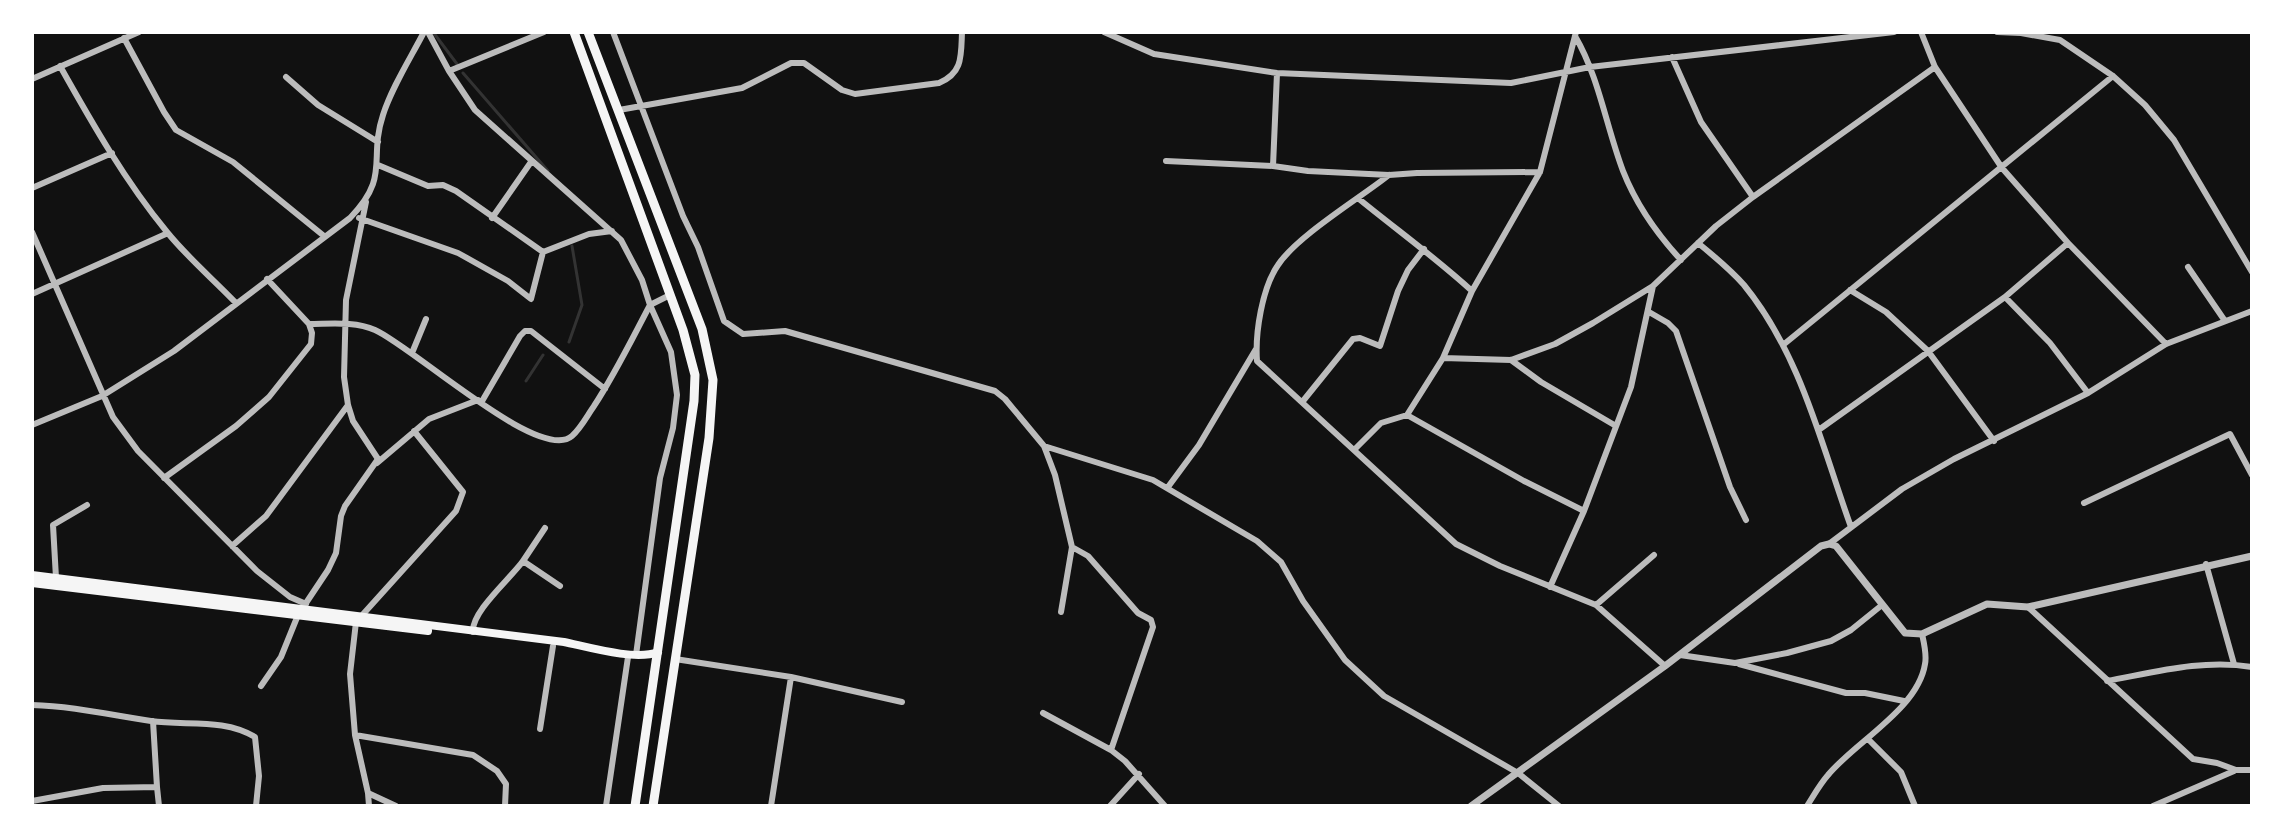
<svg xmlns="http://www.w3.org/2000/svg" width="2284" height="838" font-family="Mulish,sans-serif">
<style>
.lines{fill:none;stroke-linecap:round;stroke-linejoin:round}
.stream{stroke:#333;stroke-width:3}
.minor{stroke:#bcbcbc;stroke-width:6}
.tertiary{stroke:#bcbcbc;stroke-width:7}
.secondary{stroke:#f5f5f5;stroke-width:8}
.primary{stroke:#f5f5f5;stroke-width:9}
</style>
<rect width="100%" height="100%" fill="#111"/>
<g class="lines">
<!-- stream -->
<path class="stream" d="M433,32L457,64
M463,73L548,171
M569,342L582,305L572,246
M526,381L543,355"/>
<!-- minor -->
<path class="minor" d="M428,32L449,71L475,110L621,240L642,280L650,305L670,295
M613,32L683,216L698,247L724,321L743,334L785,331L995,391L1005,399L1044,446L1153,480L1257,541L1281,562L1303,601L1345,660L1384,696L1518,773L1559,806
M1104,32L1154,54L1277,73L1511,83L1590,67L1894,32
M1921,32L1935,67L2002,168L2068,243L2166,344
M1997,32L2021,33L2060,40L2113,76L2145,105L2174,140L2252,272
M1575,36C1599,77 1606,126 1623,171C1636,204 1657,234 1681,260
M124,38L164,112L176,130L233,162L324,236
M1672,57L1701,122L1753,197
M60,66C92,123 125,181 167,232C187,257 213,279 236,303
M449,71L544,32
M286,77L318,105L378,142
M32,79L139,32
M619,110L742,88L791,63H804L842,90L855,94L939,83C963,73 961,56 962,32
M1166,161L1273,166L1308,171L1389,175L1417,173L1540,172
M378,165L428,186L443,185L456,191L543,252
M1273,166L1277,73
M1389,175C1360,198 1297,236 1278,265C1262,288 1255,333 1257,361L1456,544L1500,566L1596,605L1665,666
M32,188L112,153
M1359,199C1397,230 1436,258 1472,291
M359,218L458,253L508,281L531,299L543,252
M492,218L531,162
M32,232L113,417L138,451L257,571L290,597L306,604
M1698,243C1714,256 1730,269 1744,285C1801,355 1821,444 1851,527
M543,252L589,234L612,231
M2188,267L2225,321
M1850,290L1886,312L1928,351L1994,441
M32,294L168,233
M2005,297L2050,343L2088,393
M1649,312L1668,323L1676,331L1730,487L1746,520
M309,324C330,324 355,321 375,330C412,346 540,464 572,436C581,428 587,416 594,406C615,374 632,339 650,305L671,352L677,395L673,428L660,478L636,655
M1783,345L2113,76
M412,353L426,319
M1443,358L1511,360L1555,344L1593,323L1653,286L1716,226L1753,197L1935,67
M1511,360L1541,382L1616,426
M1303,401L1353,339L1360,338L1380,346L1398,291L1408,270L1424,249
M481,403L520,336L525,331H531L605,389
M1407,415L1524,481L1584,511
M32,425L102,396L174,351L350,218C391,176 368,160 383,115C392,87 410,59 424,32
M1820,429L2005,297L2068,243
M1044,446L1055,475L1072,547L1061,612
M1354,450L1381,423L1407,415L1443,358L1472,291L1540,172L1576,32
M377,463L429,419L478,400
M164,478L236,426L269,397L311,344L312,333L309,324L267,279
M1168,487L1199,445L1256,349
M2084,503L2230,434L2252,475
M1829,544L1902,489L1954,459L2088,393L2166,344L2252,311
M232,546L266,516L348,405
M1072,547L1088,556L1138,613L1151,620L1153,627L1111,750
M523,561L545,528
M2206,564L2234,664
M56,578L53,525L87,505
M1550,587L1584,511L1631,387L1653,286
M1596,605L1654,555
M2028,607L2193,759L2217,763L2236,770H2252
M473,632C471,612 510,579 523,561L560,586
M1680,655L1735,663L1787,653L1831,641L1851,630L1882,605
M675,659L791,677L771,806
M1739,664L1846,693H1865L1904,701
M791,677L902,702
M2107,681C2156,672 2203,659 2252,667
M261,686L281,657L298,615L328,570L336,553L341,516L345,506L378,459L353,421L348,405L344,377L346,300L366,202
M32,705C73,706 111,715 151,721C186,726 224,718 255,737L259,776L256,806
M1043,713L1111,750L1125,761L1165,806
M153,721L157,787
M540,729L553,646
M355,735L473,755L497,771L506,784L505,806
M1868,739L1901,772L1915,806
M368,793L355,735L350,674L356,622L456,511L463,492L414,431
M32,801L103,788L157,787L159,806
M369,806L368,793L396,806
M606,806L628,657
M1110,806L1139,774
M1807,806C1814,795 1820,784 1828,775C1855,742 1918,709 1925,664C1927,655 1924,643 1922,634
M2153,806L2234,771"/>
<!-- tertiary -->
<path class="tertiary" d="M1471,806L1665,666L1821,546L1829,544L1836,546L1905,633L1922,634L1987,604L2028,607L2252,556"/>
<!-- secondary -->
<path class="secondary" d="M32,575L564,642C588,647 635,661 658,652
M32,583L428,631"/>
<!-- primary -->
<path class="primary" d="M574,32L683,330L695,375L694,401L635,806
M588,32L702,329L713,380L709,438L653,806"/>
</g>
<!-- border -->
<rect width="2284" height="838" fill="none" stroke="#ffffff" stroke-width="68"/>
</svg>
